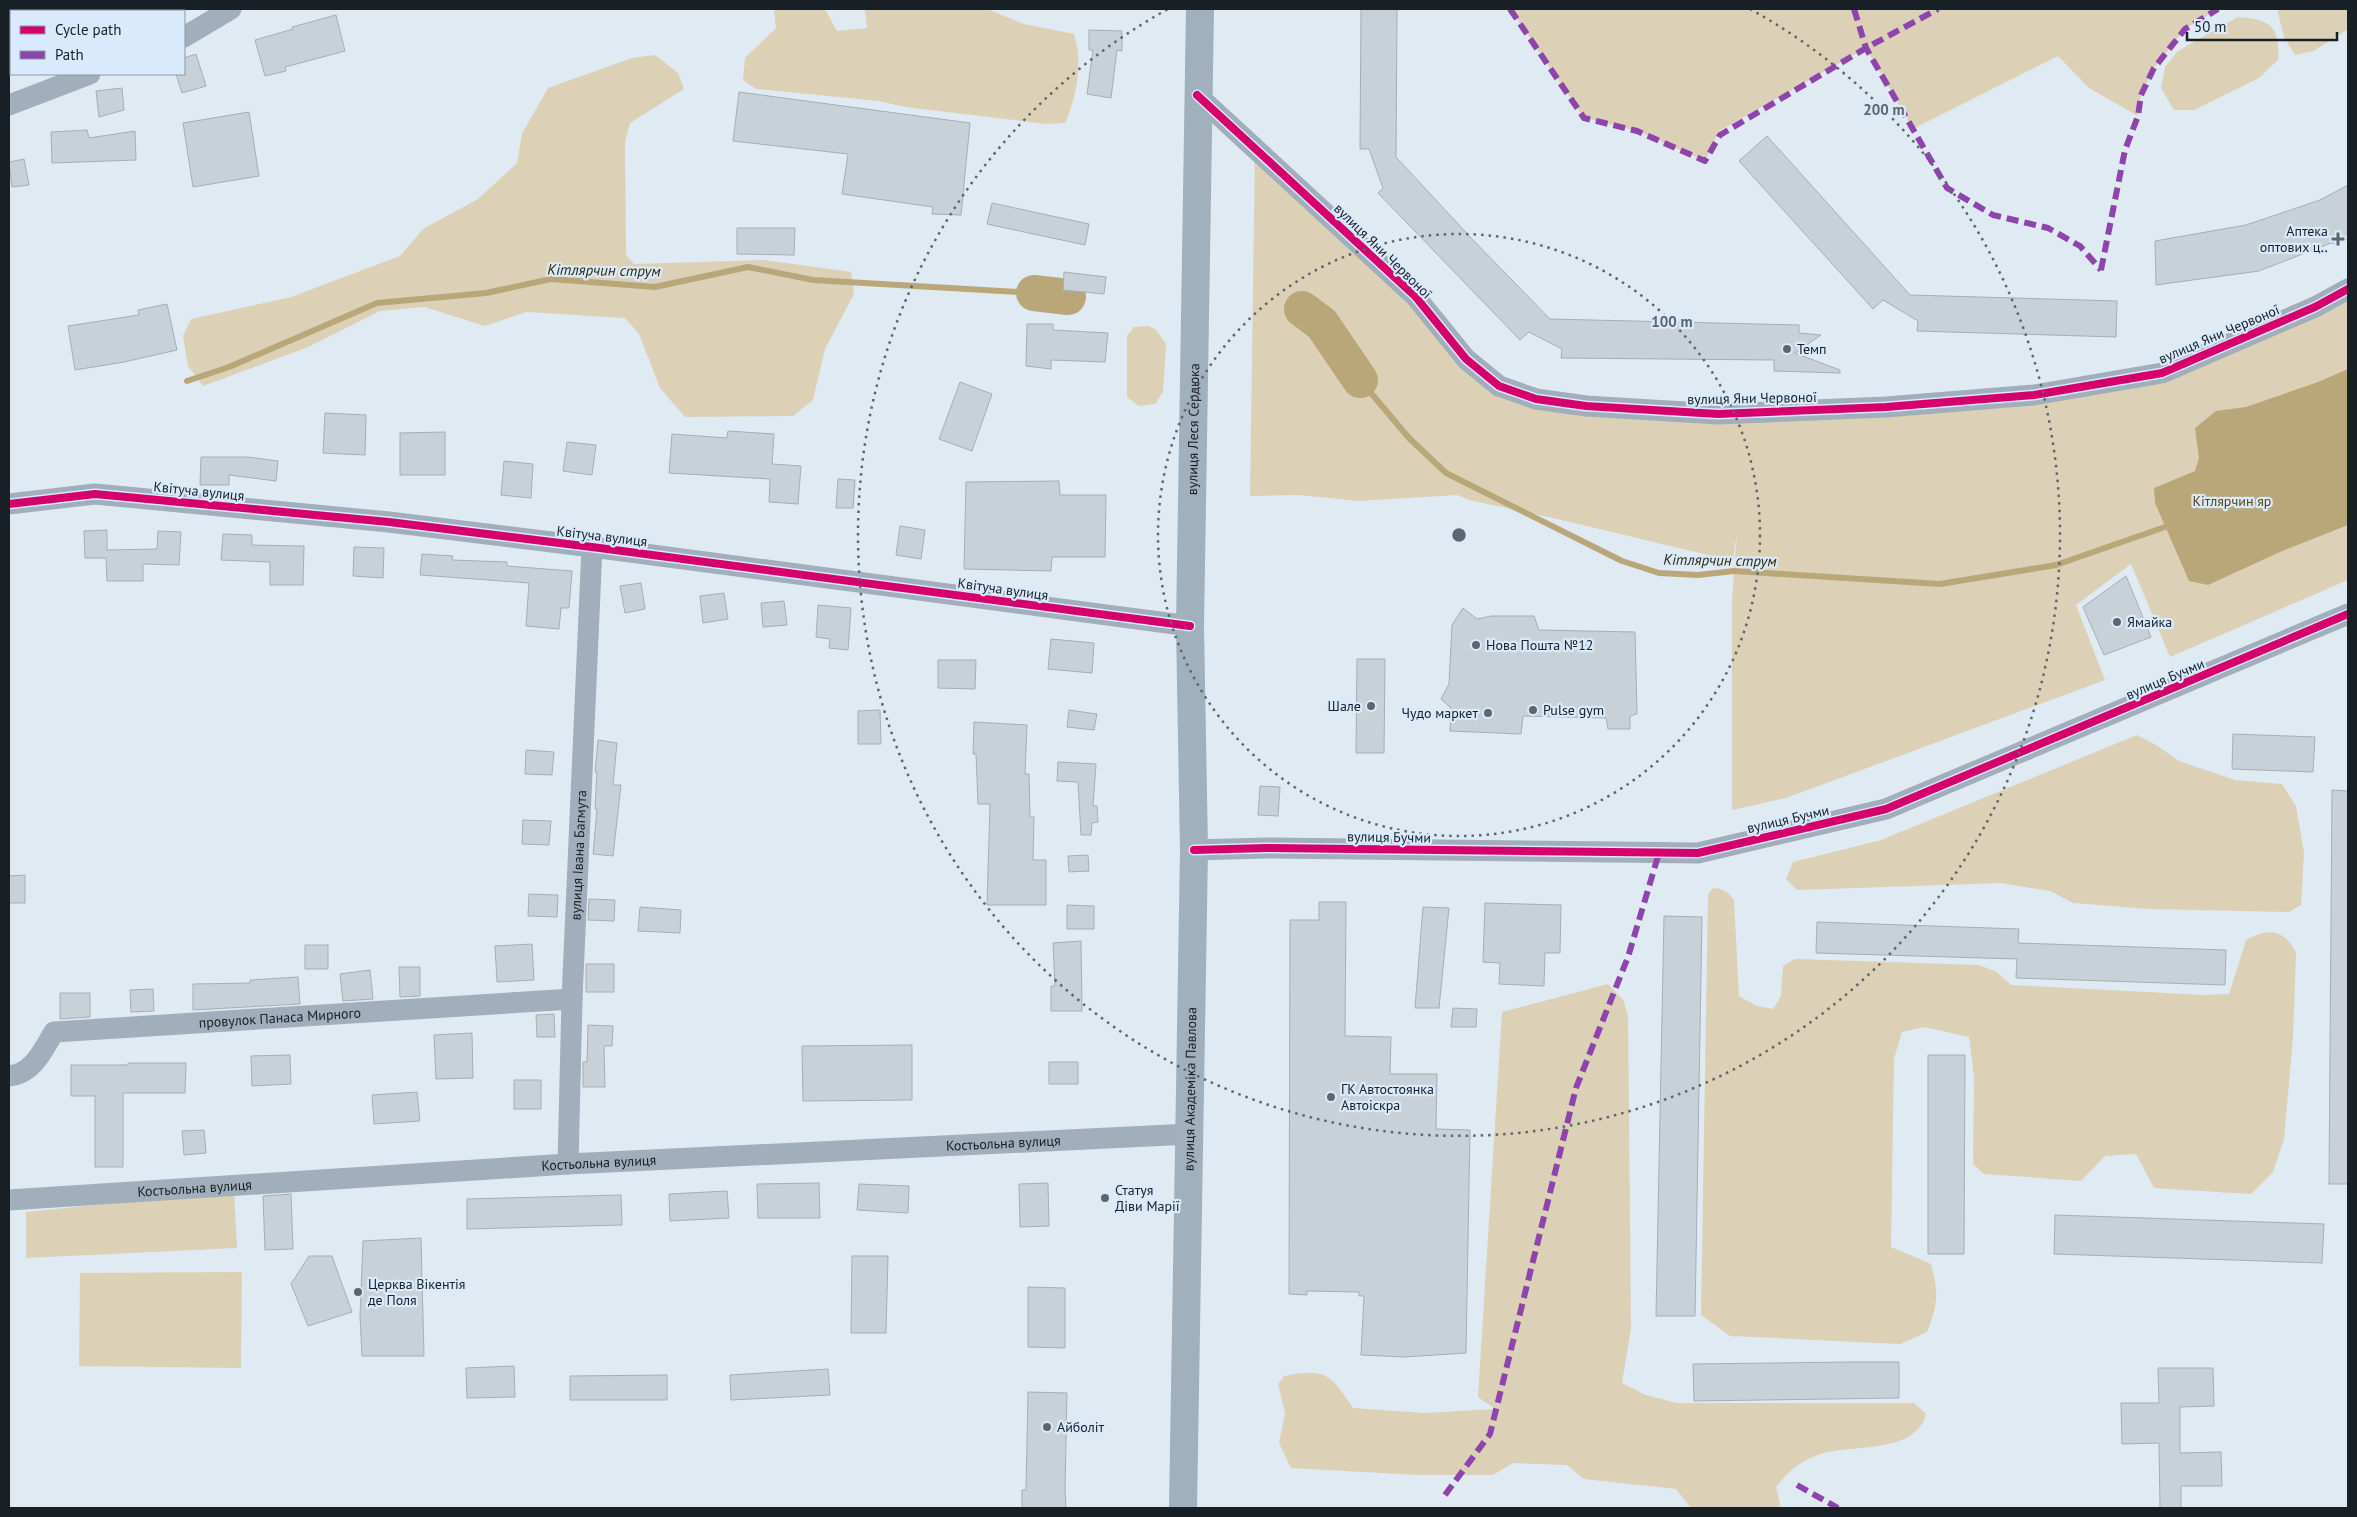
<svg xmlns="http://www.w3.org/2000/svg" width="2357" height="1517" font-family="'PT Sans',sans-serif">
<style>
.green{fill:#dcd1b6}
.water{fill:#baa779}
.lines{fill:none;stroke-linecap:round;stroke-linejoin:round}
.stream{stroke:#baa779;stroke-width:6}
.river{stroke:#baa779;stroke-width:36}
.building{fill:#c9d1d8;stroke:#a6aeb5}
.minor{stroke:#a1aebb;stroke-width:21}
.major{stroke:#a0b0bd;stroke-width:28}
.quiet{stroke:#8e44ad;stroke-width:6;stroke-dasharray:12 6;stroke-linecap:butt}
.cycleway-casing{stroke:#d8eafb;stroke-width:11}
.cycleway{stroke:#d6006c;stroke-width:8}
.ring{fill:none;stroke:#5e666d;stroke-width:2.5;stroke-dasharray:2.5 5}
.poi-dot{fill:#5e666d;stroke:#d8eafb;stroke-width:2}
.labels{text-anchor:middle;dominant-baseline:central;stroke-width:4.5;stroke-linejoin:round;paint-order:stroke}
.poi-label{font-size:14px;fill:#181f25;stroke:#d8eafb;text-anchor:start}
.street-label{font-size:14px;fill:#181f25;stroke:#d8eafb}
.park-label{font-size:14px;fill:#5b450c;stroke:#d8eafb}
.water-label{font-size:15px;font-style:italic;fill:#342706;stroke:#d8eafb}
.centre{fill:#5e666d;stroke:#d8eafb;stroke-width:2.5}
.ring-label{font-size:15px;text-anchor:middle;font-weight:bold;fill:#5e666d;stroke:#d8eafb;stroke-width:4.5;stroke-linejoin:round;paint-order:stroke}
</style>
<rect width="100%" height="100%" fill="#e0eaf3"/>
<!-- green -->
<path class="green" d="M774,9H825L837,31L867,28L865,9H987L1024,24L1074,34C1083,62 1077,97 1065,123L1046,124L905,107L879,101L756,89L743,80L745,58L776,28Z
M1510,9H2218L2185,29L2154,68L2141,95L2138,116L2089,88L2058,56L1913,129L1866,48L1719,131L1705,161L1637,131L1584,118Z
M2277,9H2348V29L2314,51L2295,55L2284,37Z
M2238,17C2271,19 2280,27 2278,60L2259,78L2194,110H2174L2161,88L2165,67L2178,51Z
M655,55L678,73L684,89L630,123L625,142L626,255L634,264L764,260L851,272L854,294L825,349L813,400L793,416L685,417L660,388L639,334L625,318L526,312L485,326L424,307L380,311L306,348L203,386L188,366L183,336L191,319L291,297L400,256L423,229L478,199L517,163L522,134L548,88L632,58Z
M1255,149L1466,359L1536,399L1749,412L2119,381L2348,290V580L2170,657L2131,564L2076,605L2105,680L1786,798L1732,810V600L1737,533L1733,561L1553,518L1469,500L1457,495L1359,501L1299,495L1250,496Z
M1149,326L1156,330L1166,344L1163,392L1155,404L1139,406L1127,397V336L1134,327Z
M2137,735L2156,745L2179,761L2235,780L2282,784L2296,806L2304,853L2301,905L2289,912L2149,909L2073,903L2050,891L2001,883L1797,890L1786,879L1793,862L1881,840Z
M1718,888L1728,893L1734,900L1739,996L1757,1006L1773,1009L1781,996L1783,966L1795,959L1979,965L1997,972L2011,985L2204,995L2229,994L2246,940C2268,928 2284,928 2296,953L2293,1038L2284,1139L2273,1172L2251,1194L2154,1188L2136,1154L2105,1156L2081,1181L1984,1174L1973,1164L1974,1076L1969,1037L1924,1027L1902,1032L1894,1059L1891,1247L1931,1264C1939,1294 1938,1304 1927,1332L1900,1344L1730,1336L1701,1315L1708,894L1712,889Z
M1608,984L1623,1000L1628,1015L1631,1328L1622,1383L1646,1395L1676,1403H1914L1926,1414C1915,1456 1849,1443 1818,1455C1799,1462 1788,1471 1776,1487L1781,1508H1691L1676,1489L1584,1479L1567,1465L1513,1463L1493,1475H1417L1291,1468L1279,1443L1285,1413L1278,1384L1284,1376C1326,1368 1330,1374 1353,1408L1424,1413L1495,1409L1478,1397L1502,1012Z
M234,1191L237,1248L26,1258V1212Z
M242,1272L241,1368L79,1366L80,1273Z"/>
<!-- water -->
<path class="water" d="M2348,369V525L2280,552L2208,585L2189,581L2155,503L2154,488L2195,471L2199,458L2195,428L2216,411L2246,407L2318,382Z"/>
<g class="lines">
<!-- stream -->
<path class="stream" d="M1360,380L1409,438L1446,473L1622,561L1659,573L1698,575L1734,571L1940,584L2056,565L2165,527
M187,381L229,367L377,303L486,293L551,279L655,287L748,267L813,280L1034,293"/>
<!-- river -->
<path class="river" d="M1034,293L1068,297
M1302,309L1322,324L1360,380"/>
</g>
<!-- building -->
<path class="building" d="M1361,9H1397L1396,157L1473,240L1550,319L1799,325V333L1821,335L1795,353L1840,370V373L1774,371V360L1561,358L1562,349L1529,332L1520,340L1378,193L1383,188L1369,149H1360Z
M336,15L345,51L285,67L286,71L265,76L255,40L293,29L292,27Z
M1089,30L1122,31V51L1117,50L1111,98L1087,94L1093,50H1089Z
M196,54L206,86L182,93L176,74H184V58Z
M122,88L124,110L99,117L96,91Z
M739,92L970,123L961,215L932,214L933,207L842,194L848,154L733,141Z
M249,112L259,176L193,187L183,123Z
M87,130L89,138L135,131L136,160L52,163L51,132Z
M1767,136L1910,295L2117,301L2116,337L1917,331L1918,321L1883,300L1873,309L1739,161Z
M24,159L29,185L12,187L9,162Z
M2348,185V235L2346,240L2336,244L2331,243L2259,271L2156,285L2155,241L2246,225L2320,200Z
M992,203L1089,224L1085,245L987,224Z
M737,228H795L794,255L737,254Z
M1064,272L1106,277L1104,294L1063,290Z
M167,304L177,350L124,362L75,370L68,326L139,315L138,310Z
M1027,324H1053V330L1108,333L1105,362L1051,360V369L1026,366Z
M960,382L992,394L972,451L939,439Z
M325,413L366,415L365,455L323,453Z
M728,431L774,434L772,464L801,466L798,504L769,502L770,479L669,473L672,434L727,438Z
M445,432V475H400V433Z
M567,442L596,445L592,475L563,471Z
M201,457H248L278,461L276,481L229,475V485H200Z
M504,461L533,464L531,498L501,495Z
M838,479L855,480L853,508H836Z
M1059,481L1060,495H1106L1105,557H1052L1051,571L964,569L966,482Z
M900,526L925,530L921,559L896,555Z
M107,530V550L157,549L158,531L181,532L179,565L143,564V581H107L106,558H85L84,531Z
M223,534L252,535V545L304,546L303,585H270V562L221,560Z
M354,547L384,548L383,578L353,576Z
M422,554L453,556L452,560L507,562V566L572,571L569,608H561L559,629L526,626L529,583L420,575Z
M2126,576L2151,637L2104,655L2083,607Z
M641,583L645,609L625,613L620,586Z
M724,593L728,619L703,623L700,596Z
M784,601L787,625L763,627L761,603Z
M818,605L851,608L848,650L829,648L830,639L816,637Z
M1463,608L1477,619L1491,616H1534L1539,630L1635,632L1637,714L1630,716V729H1608L1606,718L1523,716L1521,734L1450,731L1451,708L1441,699L1449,684L1452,625Z
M1051,639L1094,643L1092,673L1048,669Z
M1357,659H1385L1384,753H1356Z
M938,660H976L975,689L938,688Z
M880,710L881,744H858V711Z
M1069,710L1097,714L1094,730L1067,727Z
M974,722L1027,725L1025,774H1029L1030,817H1034L1033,860H1046V905H987L990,804H978L976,754H973Z
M2233,734L2315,737L2313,772L2232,769Z
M598,740L617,743L613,785H621L613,856L593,854L597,809H595L597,772H595Z
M526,750L554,752L552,775L525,774Z
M1058,762L1096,764L1093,806H1097L1098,822L1092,823L1091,835H1081L1078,782L1057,781Z
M1260,786L1280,787L1278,816L1258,815Z
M2332,790L2348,791V1184H2329Z
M523,820L551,821L549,845L522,844Z
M1088,855L1089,871L1069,872L1068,856Z
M25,875V903H9V876Z
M529,894L558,895L557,917L528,916Z
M589,899L615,900L614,921L588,920Z
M1319,902H1346L1345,1036L1391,1037L1390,1074H1437L1436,1129L1470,1130L1466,1353L1404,1357L1361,1355L1364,1296H1359V1292L1307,1291V1295L1289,1294L1290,920H1319Z
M1485,903L1561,905L1560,953H1545L1544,986L1499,984L1500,963L1483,962Z
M1067,905L1094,906V929H1067Z
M640,907L681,910L680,933L638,931Z
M1423,907L1449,908L1439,1008H1415Z
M1664,916L1702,917L1695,1316H1656Z
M1817,922L2019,929L2018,943L2226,950L2225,985L2016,978L2017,959L1816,953Z
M1081,941L1082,1011H1051V986H1055L1053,943Z
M532,944L534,980L497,982L495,946Z
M305,945H328V969H305Z
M586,964H614V992H586Z
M399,967H420V996L400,997Z
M370,970L373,999L343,1001L340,974Z
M298,977L300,1004L193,1010V984L250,983V980Z
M153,989L154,1011L131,1012L130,990Z
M60,993H90V1017L60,1019Z
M1453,1008L1477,1009L1476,1027H1451Z
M554,1014L555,1037H537L536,1015Z
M588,1025L613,1026L612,1046H604L605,1087H583V1062H587Z
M472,1033L473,1078L436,1079L434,1035Z
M912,1045V1100L803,1101L802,1046Z
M290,1055L291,1084L252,1086L251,1056Z
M1928,1055H1965L1964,1254H1928Z
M1049,1062H1078V1084H1049Z
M128,1063H186L185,1093H123V1167H95V1096H71V1065H128Z
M514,1080H541V1109H514Z
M417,1092L420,1121L374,1124L372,1095Z
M204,1130L206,1153L184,1155L182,1131Z
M819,1183L820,1218H758L757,1184Z
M1048,1183L1049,1226L1020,1227L1019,1184Z
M859,1184L909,1186L908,1213L857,1210Z
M727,1191L729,1218L670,1221L669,1194Z
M291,1194L293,1249L265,1250L263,1196Z
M621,1195L622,1225L467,1229V1199Z
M2055,1215L2324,1224L2322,1263L2054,1254Z
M421,1238L424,1356H362L360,1316L363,1241Z
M309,1256H332L352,1312L308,1326L291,1284Z
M852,1256H888L886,1333H851Z
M1028,1287L1065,1288V1348L1028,1347Z
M1853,1362H1899V1398L1694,1401L1693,1364Z
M514,1366L515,1397L467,1398L466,1368Z
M2158,1368H2213L2214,1406L2180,1407V1453L2221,1452L2222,1486H2181V1508H2160L2159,1443L2122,1444L2121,1403H2159Z
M828,1369L830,1395L731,1400L730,1375Z
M667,1375V1400H570V1376Z
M1028,1392L1067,1393L1065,1490L1066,1508H1022V1490H1026Z"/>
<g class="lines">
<!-- minor -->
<g class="minor">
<path d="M184,37L231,9"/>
<path d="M1197,95L1415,296L1466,359L1499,386L1536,399L1586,406L1718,414L1886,407L2034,395L2162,373L2315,307L2348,289"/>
<path d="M9,105L90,74"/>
<path d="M9,504L95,494L389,522L592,547L1190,626"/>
<path d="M1194,850L1266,848L1698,853L1886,809L2348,614"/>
<path id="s1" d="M9,1076C33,1074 43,1050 54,1032L572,999"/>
<path id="s2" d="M568,1164L572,999L592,547"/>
<path id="s3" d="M9,1200L568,1164L1190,1134"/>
</g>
<!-- major -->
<path class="major" id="s4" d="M1183,1508L1194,850L1190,626L1200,9"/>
<!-- quiet -->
<path class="quiet" d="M1510,9L1584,118L1637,131L1705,161L1720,135L1866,48L1938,9
M1854,9L1866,48L1947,188L1993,215L2048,228L2080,246L2101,270
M2101,270L2125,150L2138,116L2141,95L2154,68L2185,29L2218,9
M1797,1485L1838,1508
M1445,1495L1490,1434L1576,1088L1628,957L1659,853"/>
<defs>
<path id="cycleway" d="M1197,95L1415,296L1466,359L1499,386L1536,399L1586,406L1718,414L1886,407L2034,395L2162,373L2315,307L2348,289
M9,504L95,494L389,522L592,547L1190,626
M1194,850L1266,848L1698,853L1886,809L2348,614"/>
</defs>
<!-- cycleway casing -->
<use href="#cycleway" class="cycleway-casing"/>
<!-- cycleway -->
<use href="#cycleway" class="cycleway"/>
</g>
<!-- distance rings -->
<g class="ring">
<circle cx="1459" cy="535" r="301"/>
<path d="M1750 9A601 601 0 1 1 1168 9"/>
</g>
<!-- markers -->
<g class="poi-dot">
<path d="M2335.5 231.5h5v5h5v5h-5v5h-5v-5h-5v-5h5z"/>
<circle cx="1787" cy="349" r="5"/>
<circle cx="2117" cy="622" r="5"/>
<circle cx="1476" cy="645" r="5"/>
<circle cx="1371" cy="706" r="5"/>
<circle cx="1533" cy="710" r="5"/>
<circle cx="1488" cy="713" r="5"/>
<circle cx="1331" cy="1097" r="5"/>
<circle cx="1105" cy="1198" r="5"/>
<circle cx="358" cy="1292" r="5"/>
<circle cx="1047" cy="1427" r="5"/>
</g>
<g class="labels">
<!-- poi labels -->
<g class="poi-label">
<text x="2328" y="231" text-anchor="end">Аптека<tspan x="2328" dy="16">оптових ц‥</tspan></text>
<text x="1797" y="349">Темп</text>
<text x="2127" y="622">Ямайка</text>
<text x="1486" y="645">Нова Пошта №12</text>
<text x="1361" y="706" text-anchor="end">Шале</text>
<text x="1543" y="710">Pulse gym</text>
<text x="1478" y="713" text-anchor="end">Чудо маркет</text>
<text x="1341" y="1089">ГК Автостоянка<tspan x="1341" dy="16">Автоіскра</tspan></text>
<text x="1115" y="1190">Статуя<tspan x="1115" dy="16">Діви Марії</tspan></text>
<text x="368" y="1284">Церква Вікентія<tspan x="368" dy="16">де Поля</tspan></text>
<text x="1057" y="1427">Айболіт</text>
</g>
<!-- street labels -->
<g class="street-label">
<text transform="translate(1383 251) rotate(44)">вулиця Яни Червоної</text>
<text transform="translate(2219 334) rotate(-23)">вулиця Яни Червоної</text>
<text transform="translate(1752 398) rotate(-1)">вулиця Яни Червоної</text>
<text stroke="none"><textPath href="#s4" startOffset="1079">вулиця Леся Сердюка</textPath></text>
<text transform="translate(199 491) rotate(6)">Квітуча вулиця</text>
<text transform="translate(602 536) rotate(7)">Квітуча вулиця</text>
<text transform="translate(1003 589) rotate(8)">Квітуча вулиця</text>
<text transform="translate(2165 679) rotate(-23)">вулиця Бучми</text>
<text transform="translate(1788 819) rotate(-13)">вулиця Бучми</text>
<text transform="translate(1389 837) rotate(1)">вулиця Бучми</text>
<text stroke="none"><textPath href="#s2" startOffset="309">вулиця Івана Багмута</textPath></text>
<text stroke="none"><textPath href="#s1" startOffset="292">провулок Панаса Мирного</textPath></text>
<text stroke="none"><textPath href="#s4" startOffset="419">вулиця Академіка Павлова</textPath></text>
<text stroke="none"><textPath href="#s3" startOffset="996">Костьольна вулиця</textPath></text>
<text stroke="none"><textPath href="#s3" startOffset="591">Костьольна вулиця</textPath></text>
<text stroke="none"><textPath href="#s3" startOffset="186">Костьольна вулиця</textPath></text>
</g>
<!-- park labels -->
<g class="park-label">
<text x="2232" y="501">Кітлярчин яр</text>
</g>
<!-- water labels -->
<g class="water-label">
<text transform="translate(604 270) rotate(1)">Кітлярчин струм</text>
<text transform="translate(1720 560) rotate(1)">Кітлярчин струм</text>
</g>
</g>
<circle cx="1459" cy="535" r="8" class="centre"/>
<g class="ring-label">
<text x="1884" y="115">200 m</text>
<text x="1672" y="327">100 m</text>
</g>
<!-- border -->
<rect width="2357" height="1517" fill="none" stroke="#181f25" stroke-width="20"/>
<!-- legend -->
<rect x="10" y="10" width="175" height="65" fill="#d8eafb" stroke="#8b99a5"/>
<rect x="20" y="26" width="25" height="8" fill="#d6006c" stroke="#8b99a5"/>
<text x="55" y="35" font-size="15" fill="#181f25">Cycle path</text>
<rect x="20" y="51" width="25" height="8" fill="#8e44ad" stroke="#8b99a5"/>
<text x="55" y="60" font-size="15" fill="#181f25">Path</text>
<!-- scale -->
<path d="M2187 32v8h150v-8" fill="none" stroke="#181f25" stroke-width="2.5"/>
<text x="2194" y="32" font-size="15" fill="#181f25" stroke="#d8eafb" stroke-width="4" paint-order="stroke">50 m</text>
</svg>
